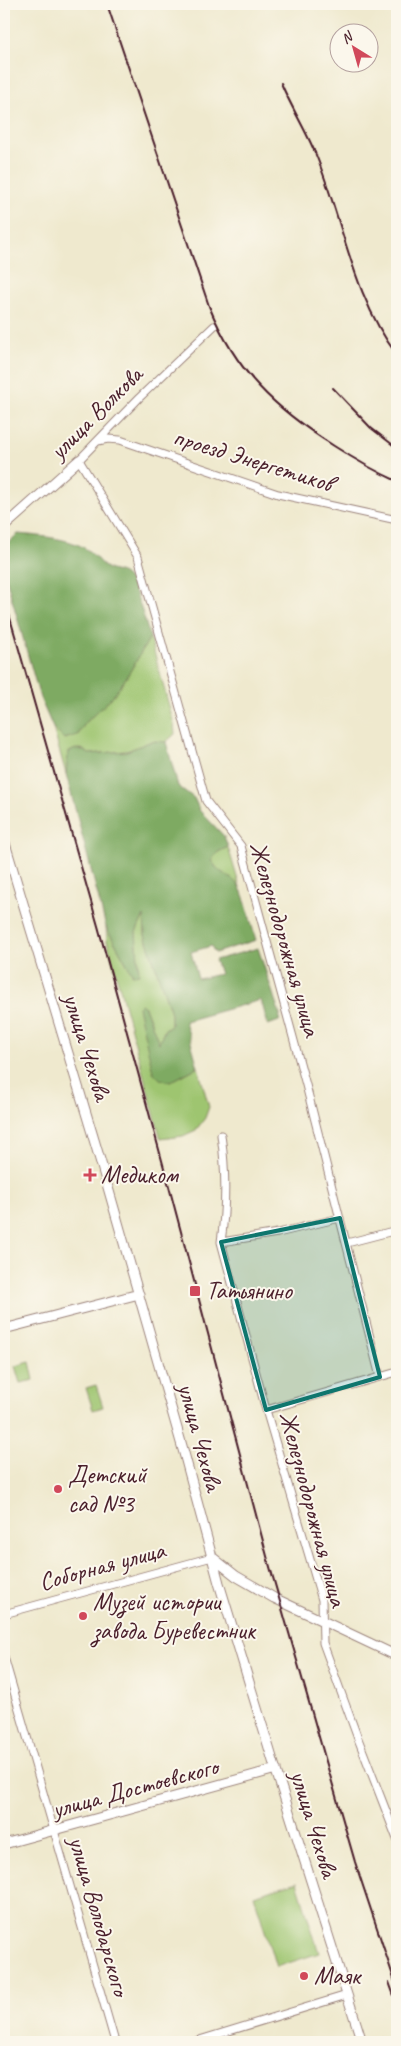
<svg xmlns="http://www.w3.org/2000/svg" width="401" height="2046" font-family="Caveat,sans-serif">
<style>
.green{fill:#9ec570;stroke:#74724e}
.forest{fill:#7eaa62;stroke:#646446}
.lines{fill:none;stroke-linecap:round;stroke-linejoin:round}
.minor-casing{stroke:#9c847c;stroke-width:9}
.tertiary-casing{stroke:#9c847c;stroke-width:11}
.minor{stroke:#fff;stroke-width:7}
.tertiary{stroke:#fff;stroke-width:9}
.rail{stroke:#4a1f2b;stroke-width:2}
.marked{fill:#0f766e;fill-opacity:0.2;stroke:#0f766e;stroke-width:4;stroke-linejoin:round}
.poi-dot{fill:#d1495b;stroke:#fbf7ec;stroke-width:2}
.labels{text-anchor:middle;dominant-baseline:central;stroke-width:4;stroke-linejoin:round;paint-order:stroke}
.street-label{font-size:25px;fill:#4a1f2b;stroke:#fbf7ec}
.poi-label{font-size:25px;fill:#4a1f2b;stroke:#fbf7ec;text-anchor:start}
</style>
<rect width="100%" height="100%" fill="#fbf7ec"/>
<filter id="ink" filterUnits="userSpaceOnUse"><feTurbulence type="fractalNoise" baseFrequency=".02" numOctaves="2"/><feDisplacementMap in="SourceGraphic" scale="10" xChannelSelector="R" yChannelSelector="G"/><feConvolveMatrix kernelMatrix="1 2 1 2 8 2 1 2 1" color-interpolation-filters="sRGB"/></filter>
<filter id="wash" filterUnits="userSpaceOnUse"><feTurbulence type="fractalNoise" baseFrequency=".0096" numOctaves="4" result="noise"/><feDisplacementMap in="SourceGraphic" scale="20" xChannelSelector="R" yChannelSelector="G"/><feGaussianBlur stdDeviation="1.12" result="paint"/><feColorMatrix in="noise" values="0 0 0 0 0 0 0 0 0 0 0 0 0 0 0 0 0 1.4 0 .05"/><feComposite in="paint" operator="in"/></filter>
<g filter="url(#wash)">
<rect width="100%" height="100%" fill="#efe9ce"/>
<!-- green -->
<path class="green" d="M150,637L174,724L175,734L166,742L152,741L127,751L89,754L82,749L68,754L66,774L53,728L64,739L78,735C85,719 100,711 112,697C127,679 138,657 150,637Z
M228,847L240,887C230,878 217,872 211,859L218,852Z
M144,915L145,935L171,1013V1025L165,1029L159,1044L145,1007L170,1082L198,1067L209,1107L205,1118L196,1130L183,1136L161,1139L107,941L106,927L133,975L139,973L136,932Z
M30,1362L34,1380L20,1383L15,1366Z
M96,1385L103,1407L93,1410L86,1388Z
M297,1882L319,1953L276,1967L254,1895Z"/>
<!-- forest -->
<path class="forest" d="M18,534C39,536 76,538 91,553C97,558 101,565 108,569C114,572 121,571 126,576C136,585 145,622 150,637C138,657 127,679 112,697C100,711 85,719 78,735L64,739L53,728L40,698L4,571V546Z
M152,741L166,742L178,786L194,798L200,811L224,836L228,847L218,852L211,860C218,874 231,875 239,886C245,895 252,928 256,940L215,953L211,946L191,952L198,979L220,974L215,960L258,948L280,1015L279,1021L268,1025L261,1000L185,1021L198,1067L170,1082L160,1079L153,1072L138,1007L141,1004L145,1007L159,1043L165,1029L171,1025V1013L145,935L144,916L136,932L139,974L133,975L106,927L66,774L68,753C76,747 81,748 89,754L127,751Z"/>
</g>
<g filter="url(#ink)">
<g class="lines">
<defs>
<path id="minor" d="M214,326L139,398L79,460L138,557L206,801L241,846L306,1085L380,1377
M98,441L108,439L120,440L278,494L397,520
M221,1135C226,1170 226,1207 221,1242L266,1410L322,1600L323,1643L357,1736L397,1839
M221,1242L278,1233L340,1218
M347,1243L397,1230
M266,1410L397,1372
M4,1614L212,1557
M4,1657L115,2042
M193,2042L347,1995"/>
<path id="tertiary" d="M4,527L79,460
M4,840L101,1163L184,1453L219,1583L273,1761L362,2042
M4,1329L139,1294
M212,1557L236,1576L274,1598L397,1656
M4,1844L276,1769"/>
</defs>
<!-- minor casing -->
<use href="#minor" class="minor-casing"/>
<!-- tertiary casing -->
<use href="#tertiary" class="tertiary-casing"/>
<!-- minor -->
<use href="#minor" class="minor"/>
<!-- tertiary -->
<use href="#tertiary" class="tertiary"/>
<!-- rail -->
<path class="rail" d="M107,4L209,306C236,372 274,408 334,446C354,459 375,471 397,481
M281,83C291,107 306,130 316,155C343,221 353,297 397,355
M333,388L371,428L397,448
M4,597L98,926L167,1179L268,1560L355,1862L397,1988
M389,1982L397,2004"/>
</g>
</g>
<!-- marked area -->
<path class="marked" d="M340,1218L380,1377L266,1410L221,1242Z"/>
<!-- markers -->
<g class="poi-dot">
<path d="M87.5 1167.5h5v5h5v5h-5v5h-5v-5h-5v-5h5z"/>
<rect x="189" y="1285" width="12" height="12" rx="2.5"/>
<circle cx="58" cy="1489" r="5"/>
<circle cx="83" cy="1616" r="5"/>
<circle cx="304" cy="1976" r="5"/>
</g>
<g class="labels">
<!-- street labels -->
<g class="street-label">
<text transform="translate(96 413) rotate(-45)">улица Волкова</text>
<text transform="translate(253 460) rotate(17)">проезд Энергетиков</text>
<text transform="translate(285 939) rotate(74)">Железнодорожная улица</text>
<text transform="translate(87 1047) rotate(73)">улица Чехова</text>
<text transform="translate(200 1437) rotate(75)">улица Чехова</text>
<text transform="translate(313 1509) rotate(75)">Железнодорожная улица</text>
<text transform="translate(102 1566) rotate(-15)">Соборная улица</text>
<text transform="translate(135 1788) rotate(-15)">улица Достоевского</text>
<text transform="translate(314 1824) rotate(73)">улица Чехова</text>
<text transform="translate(99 1916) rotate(74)">улица Володарского</text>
</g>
<!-- poi labels -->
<g class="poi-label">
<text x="101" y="1175">Медиком</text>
<text x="206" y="1291">Татьянино</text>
<text x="68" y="1475">Детский<tspan x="68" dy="29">сад №3</tspan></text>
<text x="93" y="1602">Музей истории<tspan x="93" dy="29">завода Буревестник</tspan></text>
<text x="314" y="1976">Маяк</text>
</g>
</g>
<!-- margin -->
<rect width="401" height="2046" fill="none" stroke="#fbf7ec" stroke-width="20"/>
<!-- north arrow -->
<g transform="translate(354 48) rotate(323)"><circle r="24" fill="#fbf7ec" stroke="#b4a19f"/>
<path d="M0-4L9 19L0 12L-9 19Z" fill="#d1495b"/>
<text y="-8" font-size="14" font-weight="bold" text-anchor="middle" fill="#4a1f2b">N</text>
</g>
</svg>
